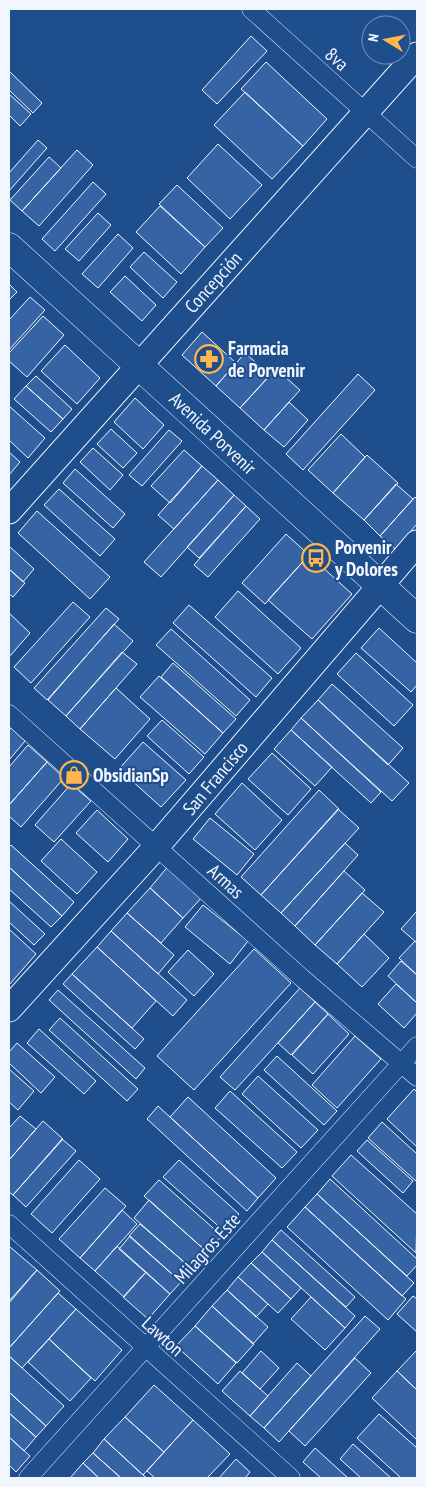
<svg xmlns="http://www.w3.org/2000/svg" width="426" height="1487" font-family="'PT Sans Narrow',sans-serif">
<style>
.building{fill:#3563a3;stroke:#f2f6ff}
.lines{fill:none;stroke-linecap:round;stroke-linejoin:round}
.street-casing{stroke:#f2f6ff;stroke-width:19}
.secondary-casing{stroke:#f2f6ff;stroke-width:27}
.primary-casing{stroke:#f2f6ff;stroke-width:29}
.street{stroke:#1f4e8c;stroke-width:18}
.secondary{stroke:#1f4e8c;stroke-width:25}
.primary{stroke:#1f4e8c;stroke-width:28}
.labels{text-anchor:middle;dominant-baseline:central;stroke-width:4;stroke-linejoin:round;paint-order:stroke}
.street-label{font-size:19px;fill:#f2f6ff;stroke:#1f4e8c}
.poi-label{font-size:19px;font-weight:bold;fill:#f2f6ff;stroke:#1f4e8c;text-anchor:start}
</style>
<rect width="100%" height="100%" fill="#1f4e8c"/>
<!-- building -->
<path class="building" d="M251,36L267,51L217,104L202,90Z
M266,62L327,119L303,146L241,89Z
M9,71L42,103L33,113L9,90Z
M245,92L303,146L272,179L214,125Z
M9,94L31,114L20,126L9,115Z
M38,140L47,148L9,191V173Z
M218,144L262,185L230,219L187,178Z
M77,150L93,165L39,226L22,211Z
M49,157L61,168L22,211L10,200Z
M93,182L106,194L55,251L42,239Z
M177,185L223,228L205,247L159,204Z
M160,206L205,247L181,274L136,232Z
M98,213L111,225L79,261L65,249Z
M118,234L133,248L98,288L82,274Z
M144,252L177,282L163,298L130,267Z
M125,276L156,305L142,321L110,292Z
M9,284L17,292L9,300Z
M30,297L45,310L9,350V320Z
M43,316L64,335L27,377L9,361V353Z
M202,332L236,363L216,386L182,355Z
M65,345L100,378L77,404L41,371Z
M245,353L270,375L240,408L216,386Z
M276,369L300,390L264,430L240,408Z
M358,374L375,390L303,470L286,454Z
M36,376L72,409L63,419L26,386Z
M26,386L63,419L51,432L14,399Z
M135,398L164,425L143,449L114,422Z
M289,402L308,420L284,447L264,430Z
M9,406L45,438L28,458L9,440Z
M111,429L137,453L123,468L97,444Z
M169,430L182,441L142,486L129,475Z
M341,434L365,457L333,493L308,470Z
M93,448L123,475L110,490L80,462Z
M184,450L202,466L170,503L151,486Z
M9,452L20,462L9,475Z
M367,455L398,483L364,520L333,493Z
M202,466L218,480L174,529L158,515Z
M75,469L125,514L113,528L63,483Z
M218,480L234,495L161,577L144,562Z
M396,484L413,499L380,536L364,520Z
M59,489L115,539L100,556L44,505Z
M234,495L246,506L199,558L187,547Z
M415,497L417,499V524L395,549L380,536Z
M246,506L260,519L208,577L194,565Z
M37,511L110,577L90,599L18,533Z
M286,534L309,555L265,604L242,583Z
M9,546L34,569L23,582L9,569Z
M309,555L352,594L312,639L268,600Z
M9,569L25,583L13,597L9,594Z
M238,591L301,648L278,674L215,617Z
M73,602L90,617L31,683L14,667Z
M189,605L272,678L256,697L173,623Z
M106,608L119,619L47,700L34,688Z
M9,613L30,633L9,657Z
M114,624L133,641L66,716L48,700Z
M379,628L417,663V685L411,692L361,648Z
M171,629L250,700L236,716L156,645Z
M122,652L137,664L80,729L66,716Z
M356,653L413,705L394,726L337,674Z
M173,663L236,719L223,733L161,677Z
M159,676L223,733L205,754L140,697Z
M332,684L403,748L388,765L318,700Z
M116,688L150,719L115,759L80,729Z
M318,700L409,783L392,801L301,718Z
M301,718L381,792L371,803L291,730Z
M162,720L204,757L189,774L147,736Z
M11,728L25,741L9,760V731Z
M291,730L332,767L315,786L274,749Z
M143,742L186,780L161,807L119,769Z
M28,745L47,762L9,805V767Z
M272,753L311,789L288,815L248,779Z
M47,762L64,778L21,827L9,816V805Z
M242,783L282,820L255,850L215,814Z
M71,784L91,801L54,842L35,825Z
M319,790L339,809L261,895L241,877Z
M338,809L359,828L281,913L261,895Z
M97,810L128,839L108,862L76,833Z
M210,818L254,854L237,875L193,839Z
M61,839L97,872L77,894L41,861Z
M345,843L358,855L295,926L281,913Z
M11,845L74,902L62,916L9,867V847Z
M170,864L204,895L183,918L150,888Z
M9,867L62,916L51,927L9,889Z
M344,871L365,890L315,945L295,926Z
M150,888L183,918L161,943L127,913Z
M362,893L384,912L337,964L315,945Z
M9,901L45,934L34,945L9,922Z
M203,905L248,941L230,964L185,927Z
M417,911V943L401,929Z
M127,913L174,955L158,974L111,931Z
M9,929L36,954L9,985Z
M111,931L187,1000L173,1016L97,947Z
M364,934L389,958L362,987L337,964Z
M415,941L417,943V975L399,958Z
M97,947L156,1001L132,1028L72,974Z
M254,949L291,983L194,1090L157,1056Z
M188,950L214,974L194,996L168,972Z
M401,961L417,975V1003L388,976Z
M72,974L144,1039L135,1049L63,984Z
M396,984L417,1003V1013L404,1028L378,1004Z
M300,988L315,1002L235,1090L220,1077Z
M58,990L145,1068L136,1079L49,1000Z
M315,1002L328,1014L291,1055L278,1043Z
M328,1014L349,1034L313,1074L292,1055Z
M60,1018L138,1089L127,1101L49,1030Z
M39,1029L96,1081L84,1094L27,1043Z
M355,1036L381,1059L337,1108L312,1085Z
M17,1043L55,1077L41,1093L9,1063V1052Z
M277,1056L337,1111L324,1125L264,1070Z
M9,1069L34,1091L18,1110L9,1102Z
M258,1076L318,1130L301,1148L242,1094Z
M414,1089L417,1092V1147L387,1119Z
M230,1091L297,1152L282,1168L215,1108Z
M188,1097L276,1178L258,1198L170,1117Z
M158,1106L258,1198L247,1211L147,1119Z
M20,1116L36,1129L9,1160V1128Z
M43,1121L63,1139L13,1195L9,1192V1160Z
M382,1122L417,1154V1182L368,1138Z
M62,1139L76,1151L26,1207L13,1195Z
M367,1140L413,1181L403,1193L357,1151Z
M351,1155L417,1214L416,1253L332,1176Z
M79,1160L100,1179L52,1233L31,1214Z
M179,1160L239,1214L224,1231L163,1177Z
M330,1179L417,1259V1265L407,1276L317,1194Z
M159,1180L222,1236L207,1252L144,1196Z
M105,1188L126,1206L80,1258L59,1239Z
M317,1194L414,1283L402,1296L305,1207Z
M149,1200L207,1252L192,1269L134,1218Z
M305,1207L406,1299L388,1320L287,1227Z
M122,1210L137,1224L95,1271L80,1258Z
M140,1224L192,1269L181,1282L129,1236Z
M281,1230L355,1297L346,1307L272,1240Z
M130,1236L181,1282L170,1294L119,1249Z
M272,1240L355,1316L345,1328L262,1252Z
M117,1246L146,1272L124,1297L95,1271Z
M10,1247L37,1270L9,1303V1249Z
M262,1252L301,1288L291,1299L251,1263Z
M251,1263L291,1299L278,1313L238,1277Z
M37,1270L60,1291L9,1348V1301Z
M146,1272L170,1294L148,1319L123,1297Z
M238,1277L268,1304L256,1317L227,1290Z
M227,1290L268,1327L253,1344L212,1306Z
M58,1293L76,1309L22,1368L9,1356V1348Z
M413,1296L417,1299V1332L397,1314Z
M311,1297L345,1328L325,1350L291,1319Z
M212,1306L254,1344L237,1363L195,1326Z
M76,1309L122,1350L95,1381L49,1339Z
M365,1316L380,1329L279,1442L264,1428Z
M195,1326L236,1363L218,1384L176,1346Z
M49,1339L91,1378L70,1401L28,1362Z
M417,1350V1390L397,1371Z
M261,1351L279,1368L260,1389L242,1373Z
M9,1356L64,1406L46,1426L9,1392Z
M355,1358L371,1373L305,1446L289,1431Z
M297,1363L311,1376L264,1428L250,1416Z
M240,1371L268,1396L250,1416L222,1391Z
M397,1371L417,1390V1440L372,1398Z
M154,1385L193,1420L164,1452L125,1417Z
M9,1392L46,1426L36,1437L9,1413Z
M9,1413L36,1437L24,1451L9,1437Z
M379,1414L417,1448V1478H401L357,1438Z
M125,1417L164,1452L143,1475L104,1439Z
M193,1420L230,1454L207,1478H155L147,1471Z
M9,1437L30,1456L16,1472L9,1465Z
M104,1439L143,1475L147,1478H121L93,1453Z
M353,1444L391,1478H361L340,1459Z
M315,1448L348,1478H321L303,1462Z
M93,1453L121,1478H99L83,1463Z
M236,1459L250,1472L245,1478H219Z
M83,1463L99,1478H70Z"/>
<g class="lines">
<defs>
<path id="street" d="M251,9L417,159
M9,714L302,978L417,1077
M9,1224L291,1478
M28,1478L417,1046"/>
<path id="secondary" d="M9,511L417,55
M9,1009L156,847L417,543"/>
<path id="primary" d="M9,247L417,619"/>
</defs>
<!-- street casing -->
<use href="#street" class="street-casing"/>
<!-- secondary casing -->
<use href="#secondary" class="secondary-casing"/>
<!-- primary casing -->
<use href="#primary" class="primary-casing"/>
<!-- street -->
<use href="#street" class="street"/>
<!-- secondary -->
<use href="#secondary" class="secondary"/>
<!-- primary -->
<use href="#primary" class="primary"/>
</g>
<!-- icons -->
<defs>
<symbol id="pharmacy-ring" viewBox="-11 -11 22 22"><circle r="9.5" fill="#1f4e8c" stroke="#ffb74d" stroke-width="1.5"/><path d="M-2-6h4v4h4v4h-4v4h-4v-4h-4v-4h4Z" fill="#ffb74d"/></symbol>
<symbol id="bus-ring" viewBox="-11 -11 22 22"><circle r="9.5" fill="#1f4e8c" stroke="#ffb74d" stroke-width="1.5"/><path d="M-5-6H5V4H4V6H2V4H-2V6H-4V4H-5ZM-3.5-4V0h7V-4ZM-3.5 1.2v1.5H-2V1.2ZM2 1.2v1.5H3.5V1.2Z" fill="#ffb74d"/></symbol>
<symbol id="shop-ring" viewBox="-11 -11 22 22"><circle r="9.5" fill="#1f4e8c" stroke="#ffb74d" stroke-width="1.5"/><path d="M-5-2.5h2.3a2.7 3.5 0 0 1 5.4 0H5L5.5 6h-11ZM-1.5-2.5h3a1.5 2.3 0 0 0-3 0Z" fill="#ffb74d"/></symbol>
</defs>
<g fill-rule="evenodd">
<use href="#pharmacy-ring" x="193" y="343" width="32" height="32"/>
<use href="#bus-ring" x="300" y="542" width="32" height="32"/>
<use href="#shop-ring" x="58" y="759" width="32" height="32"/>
</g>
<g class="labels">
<!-- street labels -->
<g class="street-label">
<text transform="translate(337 59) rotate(42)">8va</text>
<text transform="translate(213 282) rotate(-48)">Concepción</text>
<text transform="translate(213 433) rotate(43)">Avenida Porvenir</text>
<text transform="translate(215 778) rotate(-50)">San Francisco</text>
<text transform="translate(226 881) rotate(42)">Armas</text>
<text transform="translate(207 1248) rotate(-48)">Milagros Este</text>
<text transform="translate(163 1336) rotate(42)">Lawton</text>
</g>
<!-- poi labels -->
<g class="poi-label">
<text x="228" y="348">Farmacia<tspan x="228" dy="22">de Porvenir</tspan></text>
<text x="335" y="547">Porvenir<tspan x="335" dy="22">y Dolores</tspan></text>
<text x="93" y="775">ObsidianSp</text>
</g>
</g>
<!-- border -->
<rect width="426" height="1487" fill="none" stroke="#f2f6ff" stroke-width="20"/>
<!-- north arrow -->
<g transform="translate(386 40) rotate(280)"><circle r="24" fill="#1f4e8c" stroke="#7391ba"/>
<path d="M0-4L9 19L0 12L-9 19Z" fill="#ffb74d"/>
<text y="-8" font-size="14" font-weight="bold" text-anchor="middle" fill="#f2f6ff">N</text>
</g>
</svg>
